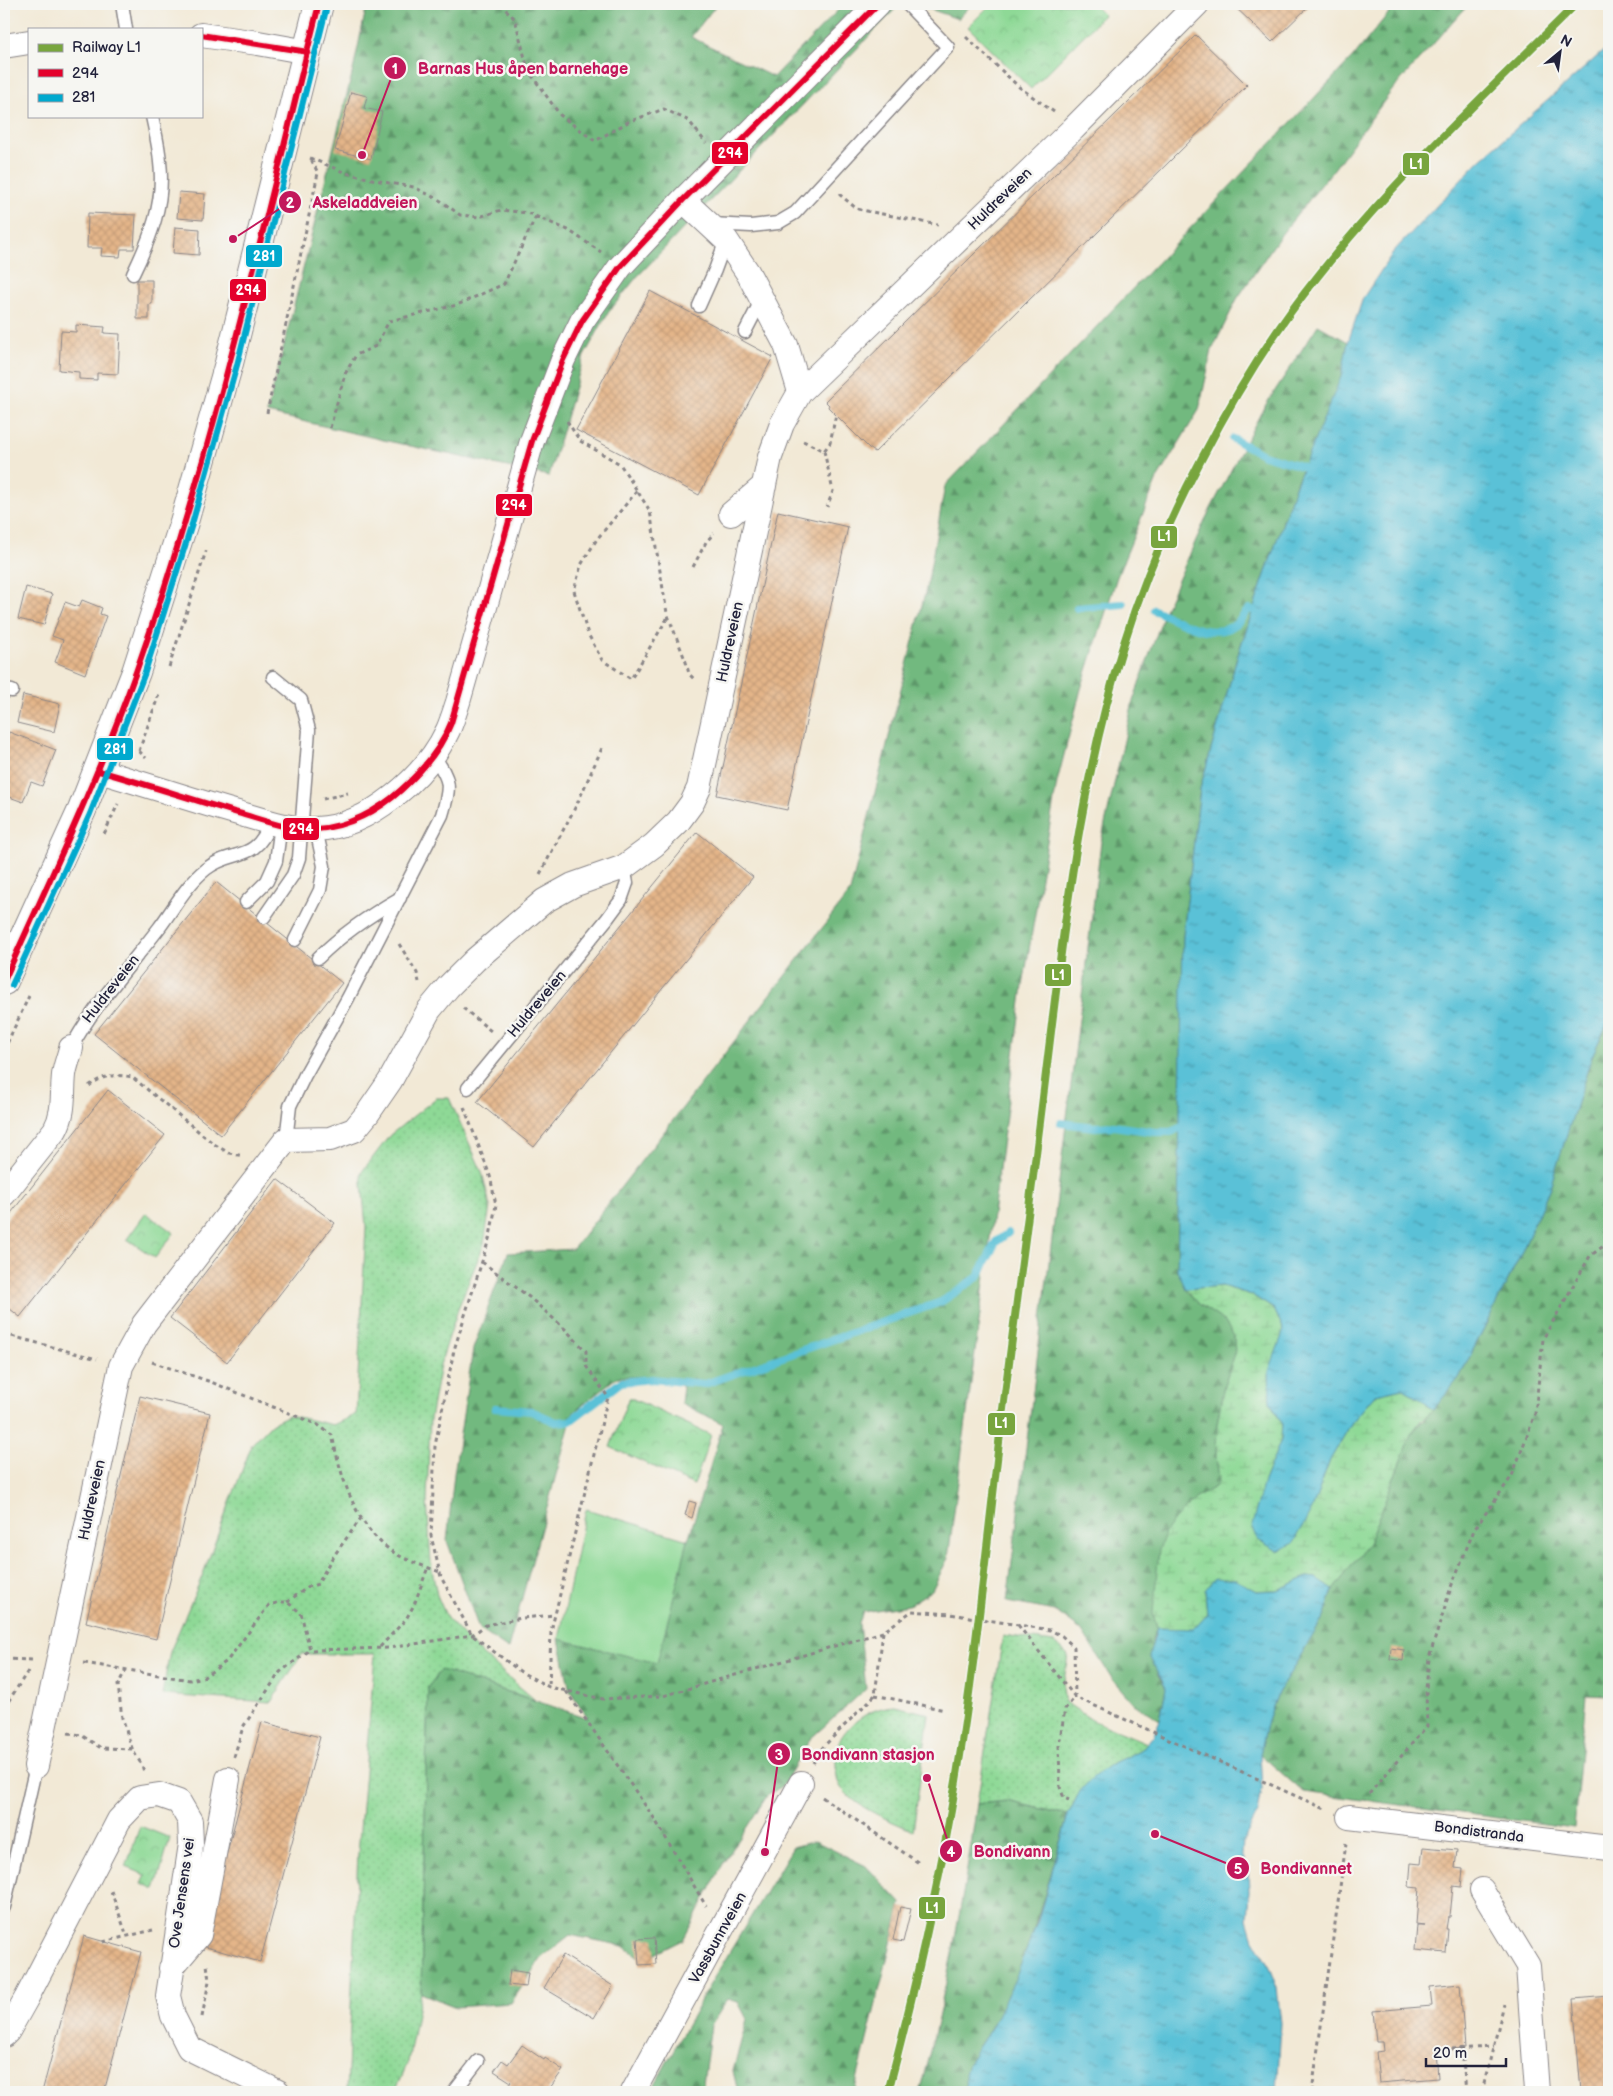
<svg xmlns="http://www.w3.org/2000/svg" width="1613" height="2096" font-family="'Balsamiq Sans',sans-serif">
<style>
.grass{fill:url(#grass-dots);stroke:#587e68}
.forest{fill:url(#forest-firs);stroke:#4a6e5d}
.wetland{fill:url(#wetland-marsh);stroke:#587e68}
.park{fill:url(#park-crowns);stroke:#587e68}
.pitch{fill:#8ed996;stroke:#587e68}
.water{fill:url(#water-ripples);stroke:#3e7289}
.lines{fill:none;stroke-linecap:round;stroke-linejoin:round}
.stream{stroke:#5ac1d7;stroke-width:8}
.building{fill:url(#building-cross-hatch)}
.service-casing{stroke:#8a8688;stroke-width:15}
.minor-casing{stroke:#8a8688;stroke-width:26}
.tertiary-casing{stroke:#8a8688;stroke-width:30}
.path{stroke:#8a8688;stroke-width:3;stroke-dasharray:4 4;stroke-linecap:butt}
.service{stroke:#fff;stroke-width:12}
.minor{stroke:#fff;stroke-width:24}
.tertiary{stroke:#fff;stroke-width:28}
.bus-1-casing{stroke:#f6f6f2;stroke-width:10}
.bus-2-casing{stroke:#f6f6f2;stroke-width:10}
.bus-1{stroke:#e4002b;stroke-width:6}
.bus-2{stroke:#00a9ce;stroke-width:6}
.rail-1-casing{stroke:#f6f6f2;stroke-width:11}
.rail-1{stroke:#78a53e;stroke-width:8}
.labels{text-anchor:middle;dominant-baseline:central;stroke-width:5;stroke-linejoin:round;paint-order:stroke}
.street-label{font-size:15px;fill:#22223b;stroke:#f6f6f2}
.leader{fill:none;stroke:#c2185b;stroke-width:2}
.callout-dot{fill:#c2185b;stroke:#f6f6f2;stroke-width:2}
.mark-label{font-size:15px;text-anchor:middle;font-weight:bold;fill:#fff}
.callout-label{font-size:16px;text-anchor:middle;font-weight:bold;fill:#c2185b;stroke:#f6f6f2;stroke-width:5;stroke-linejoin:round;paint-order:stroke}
.line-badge{stroke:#f6f6f2;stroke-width:2}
.badge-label{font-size:14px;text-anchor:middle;font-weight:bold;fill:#fff}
</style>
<defs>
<pattern id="grass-dots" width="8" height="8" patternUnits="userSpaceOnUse" patternTransform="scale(1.25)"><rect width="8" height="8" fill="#8ed996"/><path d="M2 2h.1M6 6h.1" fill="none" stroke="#7aba82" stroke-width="1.8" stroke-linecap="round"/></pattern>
<pattern id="forest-firs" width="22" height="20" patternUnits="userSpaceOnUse" patternTransform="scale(1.25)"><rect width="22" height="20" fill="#72b97f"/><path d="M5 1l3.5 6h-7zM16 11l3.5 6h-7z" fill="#5d9669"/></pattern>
<pattern id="wetland-marsh" width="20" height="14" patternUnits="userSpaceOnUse" patternTransform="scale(1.25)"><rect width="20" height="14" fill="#8ed996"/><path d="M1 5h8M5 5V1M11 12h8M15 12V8" fill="none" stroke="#7aba82"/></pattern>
<pattern id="park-crowns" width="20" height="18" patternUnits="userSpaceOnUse" patternTransform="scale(1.25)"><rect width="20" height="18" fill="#8ed996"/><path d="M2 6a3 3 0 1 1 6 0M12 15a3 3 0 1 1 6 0" fill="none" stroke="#7aba82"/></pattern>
<pattern id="water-ripples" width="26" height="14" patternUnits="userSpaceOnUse" patternTransform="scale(1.25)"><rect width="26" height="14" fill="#5ac1d7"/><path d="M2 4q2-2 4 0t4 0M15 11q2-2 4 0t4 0" fill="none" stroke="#4a9cb0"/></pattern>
<pattern id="building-cross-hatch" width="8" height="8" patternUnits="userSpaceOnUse" patternTransform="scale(1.25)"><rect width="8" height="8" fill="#e4b589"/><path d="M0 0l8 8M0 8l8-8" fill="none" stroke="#c39b77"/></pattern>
</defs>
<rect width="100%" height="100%" fill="#f6f6f2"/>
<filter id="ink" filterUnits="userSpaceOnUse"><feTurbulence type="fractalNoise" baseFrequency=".02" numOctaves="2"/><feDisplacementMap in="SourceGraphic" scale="10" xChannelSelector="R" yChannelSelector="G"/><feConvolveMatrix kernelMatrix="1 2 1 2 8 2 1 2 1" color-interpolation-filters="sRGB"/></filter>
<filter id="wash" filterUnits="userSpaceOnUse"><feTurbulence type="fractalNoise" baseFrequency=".0096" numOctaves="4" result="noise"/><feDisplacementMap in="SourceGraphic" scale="20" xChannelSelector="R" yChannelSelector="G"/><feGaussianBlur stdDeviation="1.12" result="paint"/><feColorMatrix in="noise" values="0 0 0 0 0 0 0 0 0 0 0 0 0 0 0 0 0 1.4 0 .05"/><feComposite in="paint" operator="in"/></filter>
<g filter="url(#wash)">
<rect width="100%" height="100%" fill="#f2e9d6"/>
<!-- grass -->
<path class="grass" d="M436,1098H449L482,1172L490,1206L484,1244L459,1306L440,1365L430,1419L427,1501L431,1563L437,1595L447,1618L476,1649L535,1700L441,1671L428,1687L421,1993L408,2062L395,2092H347L358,1853L375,1654H302L271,1702L162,1695L170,1652L203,1574L252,1444L271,1424L289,1415L333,1425L356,1414L366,1227L361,1173L390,1135Z
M1003,1635L1054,1642L1068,1655L1063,1688L1065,1702L1092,1720L1147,1743L1141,1750L1111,1764L1080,1791L1068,1815L1007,1801L977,1804Z
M895,1706L929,1714L913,1831C890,1820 860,1810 843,1790C837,1784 836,1773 836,1764C836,1760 835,1753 836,1749C844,1724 871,1707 895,1706Z"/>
<!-- forest -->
<path class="forest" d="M367,4H717L691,37L773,77L844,4H900L705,206L636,278L608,313L584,356L549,476L392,442L267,413L354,66Z
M916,4H972L958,19Z
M1396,4H1469L1393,89L1334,169L1280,236L1237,299L1212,350L1199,410L1157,479L1117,577L1081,689L1057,782L1023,986L948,1558L932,1590L909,1605L863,1612L859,1623L866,1689L810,1739L784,1784L767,1796L724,1862L683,1940L643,1960L624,1946L570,1935L541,1958L511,2003L456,2007L421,1993L428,1687L441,1670L588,1718L570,1691L559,1639L657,1663L688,1540L723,1424L681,1403L683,1387L666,1377H617L573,1413L508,1649L479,1629L447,1541L454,1474L473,1349L508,1253L573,1249L850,892L928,581L945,486L1353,57Z
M1318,325L1348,342L1342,377L1295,487L1238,654L1200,789L1183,936L1186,1289L1199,1304L1224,1321L1234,1336L1235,1354L1224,1385L1217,1424L1216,1457L1219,1478L1216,1486L1195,1499L1153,1613L1157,1628L1152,1640L1158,1675L1166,1688L1160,1720L1134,1704L1113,1680L1081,1630L1055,1611L1007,1602L1101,842L1133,701L1167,605L1205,520L1263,409Z
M1609,1020V1696L1586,1695L1574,1828L1303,1792L1260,1754L1268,1720L1278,1693L1324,1617L1333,1590L1368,1544L1411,1434L1459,1378L1520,1256L1550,1187L1592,1056Z
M1007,1801L1068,1815C1052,1869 1038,1923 1017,1975C1010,1993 1001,2010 991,2027C978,2052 965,2061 966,2092H919C946,1998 963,1901 977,1804Z
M815,1841L866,1866L901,1903L854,2092H738L733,2071L747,2019L738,2002L728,1999L711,2025L702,2092H654L655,2084L703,1996L793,1847Z"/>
<!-- wetland -->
<path class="wetland" d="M1222,1286L1252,1295L1274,1309L1284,1330L1270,1402L1282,1423L1281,1440L1264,1481L1312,1509L1330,1460L1352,1422L1376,1394L1402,1388L1421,1399L1433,1410L1422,1419L1411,1434L1368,1544L1333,1590L1316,1578L1307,1577L1278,1590L1256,1591L1236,1580L1205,1590L1207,1615L1194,1630L1157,1628L1153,1613L1159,1550L1165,1533L1174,1520L1195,1499L1216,1486L1219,1478L1216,1457L1217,1424L1224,1385L1235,1354L1234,1336L1224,1321L1199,1304L1186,1289Z"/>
<!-- park -->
<path class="park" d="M991,4H1093L1104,15L1031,89L968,27Z
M146,1213L174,1233L155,1258L127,1239Z
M629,1397L711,1435L694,1485L610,1447Z
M140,1826L170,1838L155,1890L142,1884L146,1875L126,1867Z"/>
<!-- pitch -->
<path class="pitch" d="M586,1509L688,1540L657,1663L559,1639Z"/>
<!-- water -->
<path class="water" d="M1609,46V1020L1592,1056L1550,1187L1520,1256L1459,1378L1433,1410L1421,1399L1402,1388L1376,1394L1352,1422L1330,1460L1312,1509L1294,1543L1278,1551L1258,1540L1252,1525L1264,1481L1281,1440L1282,1423L1270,1402L1269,1371L1284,1330L1274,1309L1252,1295L1222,1286L1186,1289L1177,1270L1183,936L1200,789L1238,654L1295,487L1341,377L1348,342L1363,298L1394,251L1478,162Z
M1307,1577L1316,1578L1333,1590L1324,1617L1278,1693L1268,1720L1260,1754L1262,1788L1258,1813L1243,1841L1242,1854L1248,1869L1249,1891L1247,1919L1252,1936L1267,1962L1277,1988L1281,2024L1277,2092H966L965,2076L968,2063L991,2028L1016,1977L1038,1920L1068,1815L1080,1791L1092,1778L1111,1764L1141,1750L1153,1736L1160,1720L1166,1688L1149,1656L1157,1628L1194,1629L1207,1615L1205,1590L1215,1578L1236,1580L1256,1591L1278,1590Z"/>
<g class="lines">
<!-- stream -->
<path class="stream" d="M1233,439L1264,455L1304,467
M1077,608L1123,604
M1154,610C1177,620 1212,642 1236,624C1241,620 1245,613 1249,609L1253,610
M1061,1123L1095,1127L1113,1126L1155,1132H1171L1180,1128
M495,1408L531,1411L556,1422L570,1421L621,1382L652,1379L705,1384L941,1302L978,1277L996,1242L1008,1233"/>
</g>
<g id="blocks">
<!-- building -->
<path class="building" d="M1232,4H1311L1272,42Z
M1196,35L1247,85L875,452L869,448L828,407L829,405L825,401Z
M351,92L367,96L364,108L382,112L371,159L335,150Z
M179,192L205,194L203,220L177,218Z
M88,213L136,215L134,249H121L120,257L101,256L102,248H87Z
M175,227L200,229L199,255L173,253Z
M137,280H152V304H149V319H137Z
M650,291L773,357L699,495L576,430Z
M76,325L105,327L104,333L120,334L118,374L97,373V380L79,379V372L59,370L61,331L76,332Z
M778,511L848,527L787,810L717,795Z
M26,587L52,594L44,625L18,619Z
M82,600L102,608L100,614L106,616L85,674L55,662L63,640L52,636L65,602L79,607Z
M23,695L60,704L54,732L17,723Z
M9,732L56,750L42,786L31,782L23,802L4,795V746Z
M697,832L753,877L534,1147L477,1102Z
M216,882L342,983L221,1135L94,1034Z
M108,1090L165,1135L20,1317L4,1304V1222Z
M277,1179L335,1223L227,1362L170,1318Z
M140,1396L210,1413L156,1639L86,1622Z
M689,1501L696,1503L692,1518L685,1515Z
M1391,1648L1404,1650L1403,1661L1390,1659Z
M262,1722L320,1737L260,1962L202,1946Z
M1423,1847L1457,1850L1455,1868L1463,1869L1461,1887L1453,1886L1450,1917H1448L1446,1929H1448L1446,1953L1415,1950L1417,1925H1425L1416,1924L1419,1888L1409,1887L1411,1863L1421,1864Z
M900,1907L911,1909L903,1942L893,1940Z
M84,1936L141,1952L104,2092H42Z
M654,1938L656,1964L639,1965L637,1939Z
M563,1955L613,1986L594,2018L544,1988Z
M510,1970L528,1973L526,1987L508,1985Z
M1460,1984L1465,2048L1436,2050L1438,2078L1379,2083L1376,2052L1383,2051L1382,2042H1376L1373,2011L1432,2006L1430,1987Z
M1609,1996V2092H1581L1573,1999Z
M522,2045L544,2060L545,2058L563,2070L547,2092H504L511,2082L494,2071L502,2060L508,2064Z"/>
</g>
</g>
<g filter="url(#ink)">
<use href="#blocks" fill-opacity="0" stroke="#8a8688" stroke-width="1"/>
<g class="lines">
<defs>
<path id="service" d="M122,4L126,29
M711,224L751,226L778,223L795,213L948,47L907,4
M133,274C150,239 165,203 160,162C159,147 155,131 152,116
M699,306L715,270L726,240
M745,332L762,299
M4,690L12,691
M246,902L267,881L276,861L281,825
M264,917L293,875L299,858L309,730L301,700L273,677
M295,940L320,890L324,866L316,829
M318,958C342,934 370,915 400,898
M71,1048C94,1005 129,967 159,928C174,908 186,885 206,869C233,848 255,864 270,823
M468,1088L607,919L621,900L627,883L624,867
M286,1140L290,1106L305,1075L348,998L442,815C451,785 451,781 433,755
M4,1907L36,1766
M454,2092L478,2061"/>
<path id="minor" d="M201,35L258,43L308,52
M4,46L29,42
M683,200L726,240L748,273L786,345L800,392
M731,514L764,486
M99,771C145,784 191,800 238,813C262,820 290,830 316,829C369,827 426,777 448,730C452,721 455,711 458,702L532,441L563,360L582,321L620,267L683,200L878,4
M4,1194L55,1130C65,1112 62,1095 64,1075C65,1066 69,1057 71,1048
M36,1766L121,1366L144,1324L286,1140L330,1139L354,1130L368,1113L390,1081L429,1010L448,987L475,960L544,901L573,885L624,867L654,845L678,822L692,803L699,788L770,457L782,424L800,392L1073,129L1197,4
M1349,1817L1609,1848
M1482,1890L1528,1966L1537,2092
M171,1968L199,1935L228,1779
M4,2035L8,2031L26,1999L119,1820L140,1798L159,1795L179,1802L190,1821L191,1844L168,1996L173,2016L189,2048L278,2092
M633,2092L801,1783"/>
<path id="tertiary" d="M4,981L82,810L136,672L184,522L229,363L319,4"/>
</defs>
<!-- service casing -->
<use href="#service" class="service-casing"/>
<!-- minor casing -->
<use href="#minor" class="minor-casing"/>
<!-- tertiary casing -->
<use href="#tertiary" class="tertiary-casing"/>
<!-- path -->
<path class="path" d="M375,4L379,6L401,4
M500,4L515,19L528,70L560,115L595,141L628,122L664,109L689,121L706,143
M966,37L1019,87L1054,112
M310,158L346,173L389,183L414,187L441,201L460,215L479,217L501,210L528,213L568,230L601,252
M839,194L857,209L938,225
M267,413L318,173L311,159
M567,421L580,441L620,464L650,511L667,613L686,662L689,674L696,681
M330,428L345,374L356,355L376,346L389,321L457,305L504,284L536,216
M803,441L824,451L830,443L836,414
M824,451L833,491L827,507
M637,491L597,539L581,565L574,591L588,634L602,660L631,679L668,617
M693,567L706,542L714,533
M169,667L206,551
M139,751L146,758
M139,751L159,694
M323,799L348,793
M104,834L118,804
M540,874L577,804L602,748
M399,944L417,973L419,982
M463,1008L491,1031
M4,1050L29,996
M89,1086C103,1075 115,1074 132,1077L214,1144L229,1153L243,1156
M464,1107L490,1176L496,1205L490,1236L454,1350L435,1446L431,1536L441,1577L472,1635L521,1672L549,1687L603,1699L663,1696L883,1632L912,1611L950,1614L1050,1630L1062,1636L1074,1647L1075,1697L1325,1809
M482,1262L529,1297L564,1328L586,1351V1366L608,1397L551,1631L549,1687
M4,1334L97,1359
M152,1362L211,1382L318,1425L332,1435C341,1476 354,1524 390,1550C404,1560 424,1566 440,1572
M287,1602L308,1587L318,1584L330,1561L361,1518
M1018,1625L1075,1697L1065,1709L1059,1745L1060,1787L1064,1798L1069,1800
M380,1647L406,1619L414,1605L428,1567
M4,1659L33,1660
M84,1663L190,1680L204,1677L227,1661L269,1605L281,1602H287L301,1613L310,1650L389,1648L472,1635L486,1625L522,1618L555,1615
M126,1669L118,1685L122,1718L133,1751L142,1765L144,1772
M566,1691L654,1818L706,1906
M875,1695L945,1710
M4,1708L28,1671
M68,1733L81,1735L101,1748L132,1749
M234,1757L243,1727L280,1672L310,1650
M813,1763L823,1747L875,1695L883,1632
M1369,1794L1427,1726L1426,1689L1429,1658L1451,1587L1474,1530L1512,1476L1535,1414L1543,1339L1590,1256L1609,1242
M822,1797L919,1863
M111,1891L127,1936
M103,1942L153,1930
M202,2017L209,1981L207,1964
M1452,2049L1493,2047
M1462,2049L1466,2092
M1312,2092L1346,1843
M1482,2092L1504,2004"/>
<!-- service -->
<use href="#service" class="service"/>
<!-- minor -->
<use href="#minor" class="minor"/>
<!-- tertiary -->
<use href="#tertiary" class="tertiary"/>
<defs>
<path id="bus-1" d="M201,35L308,52
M99,771C145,784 191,799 238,813C263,820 290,831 316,829C348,827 378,811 401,790C422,771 441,749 451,723L532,441L563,360L582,321L620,267L683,200L878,4
M4,981C50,879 98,778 136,672C213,455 263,227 319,4"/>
<path id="bus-2" d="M12,985L90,814L144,675L192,524L237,365L327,6"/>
</defs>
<!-- bus-1 casing -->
<use href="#bus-1" class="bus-1-casing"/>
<!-- bus-2 casing -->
<use href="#bus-2" class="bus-2-casing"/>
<!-- bus-1 -->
<use href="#bus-1" class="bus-1"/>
<!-- bus-2 -->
<use href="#bus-2" class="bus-2"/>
<defs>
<path id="rail-1" d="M888,2092C915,1989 939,1886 956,1781C976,1658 988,1533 1003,1409C1014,1319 1027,1229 1038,1138C1059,973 1073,806 1123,646C1143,581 1170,518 1202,458C1235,394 1273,332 1318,276C1395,178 1488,92 1576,4"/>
</defs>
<!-- rail-1 casing -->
<use href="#rail-1" class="rail-1-casing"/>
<!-- rail-1 -->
<use href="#rail-1" class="rail-1"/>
</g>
</g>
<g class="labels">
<!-- street labels -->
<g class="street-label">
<text transform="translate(1000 199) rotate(-44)">Huldreveien</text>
<text transform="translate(730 642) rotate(-78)">Huldreveien</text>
<text transform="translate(111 989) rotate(-52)">Huldreveien</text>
<text transform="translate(537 1004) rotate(-50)">Huldreveien</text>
<text transform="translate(92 1500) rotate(-78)">Huldreveien</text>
<text transform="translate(1479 1832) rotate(7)">Bondistranda</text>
<text transform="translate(182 1893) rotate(-82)">Ove Jensens vei</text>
<text transform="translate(718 1938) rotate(-61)">Vassbunnveien</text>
</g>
</g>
<!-- callouts -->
<path class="leader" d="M362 155L395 68M233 239L290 202M765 1852L779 1754M927 1778L951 1851M1155 1834L1238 1868"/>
<g class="callout-dot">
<circle cx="362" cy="155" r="5"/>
<circle cx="233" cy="239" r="5"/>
<circle cx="765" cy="1852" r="5"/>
<circle cx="927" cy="1778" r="5"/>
<circle cx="1155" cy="1834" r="5"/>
<circle cx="395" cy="68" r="12"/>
<circle cx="290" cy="202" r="12"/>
<circle cx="779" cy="1754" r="12"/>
<circle cx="951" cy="1851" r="12"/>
<circle cx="1238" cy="1868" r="12"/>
</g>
<g class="mark-label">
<text x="395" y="74">1</text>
<text x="290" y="208">2</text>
<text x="779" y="1760">3</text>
<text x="951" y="1857">4</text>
<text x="1238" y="1874">5</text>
</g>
<g class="callout-label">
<text x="523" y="74">Barnas Hus åpen barnehage</text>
<text x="365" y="208">Askeladdveien</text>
<text x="868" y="1760">Bondivann stasjon</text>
<text x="1012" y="1857">Bondivann</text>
<text x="1306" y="1874">Bondivannet</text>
</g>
<g class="line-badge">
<rect x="711" y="141" width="38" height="24" rx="5" fill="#e4002b"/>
<rect x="1402" y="152" width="28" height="24" rx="5" fill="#78a53e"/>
<rect x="245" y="244" width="38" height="24" rx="5" fill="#00a9ce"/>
<rect x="229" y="278" width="38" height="24" rx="5" fill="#e4002b"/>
<rect x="495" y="493" width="38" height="24" rx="5" fill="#e4002b"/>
<rect x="1150" y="525" width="28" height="24" rx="5" fill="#78a53e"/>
<rect x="96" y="737" width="38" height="24" rx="5" fill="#00a9ce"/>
<rect x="282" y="817" width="38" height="24" rx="5" fill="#e4002b"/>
<rect x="1044" y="963" width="28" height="24" rx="5" fill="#78a53e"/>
<rect x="987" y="1412" width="29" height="24" rx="5" fill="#78a53e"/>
<rect x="918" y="1896" width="28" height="24" rx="5" fill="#78a53e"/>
</g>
<g class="badge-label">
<text x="730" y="158">294</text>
<text x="1416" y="169">L1</text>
<text x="264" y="261">281</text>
<text x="248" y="295">294</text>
<text x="514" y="510">294</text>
<text x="1164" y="541">L1</text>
<text x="115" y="754">281</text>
<text x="301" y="834">294</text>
<text x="1058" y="980">L1</text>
<text x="1001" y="1428">L1</text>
<text x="932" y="1913">L1</text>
</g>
<!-- margin -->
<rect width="1613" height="2096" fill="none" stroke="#f6f6f2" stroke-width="20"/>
<!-- legend -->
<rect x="28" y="28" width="175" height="90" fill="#f6f6f2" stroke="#a1a1a9"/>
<rect x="38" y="44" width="25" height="8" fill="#78a53e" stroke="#a1a1a9"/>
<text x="72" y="52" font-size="15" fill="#22223b">Railway L1</text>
<rect x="38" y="69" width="25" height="8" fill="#e4002b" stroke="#a1a1a9"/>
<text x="72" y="78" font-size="15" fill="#22223b">294</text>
<rect x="38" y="94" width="25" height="8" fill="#00a9ce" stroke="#a1a1a9"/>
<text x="72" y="102" font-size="15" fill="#22223b">281</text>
<!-- north arrow -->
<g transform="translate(1560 52) rotate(29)" stroke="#f6f6f2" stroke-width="4" paint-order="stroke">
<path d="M0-4L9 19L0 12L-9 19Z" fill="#22223b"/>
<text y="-8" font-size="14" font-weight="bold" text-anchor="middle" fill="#22223b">N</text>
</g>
<!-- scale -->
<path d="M1426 2058v8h80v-8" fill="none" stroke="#22223b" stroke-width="2.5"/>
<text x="1433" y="2058" font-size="15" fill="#22223b" stroke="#f6f6f2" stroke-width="4" paint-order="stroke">20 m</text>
</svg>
